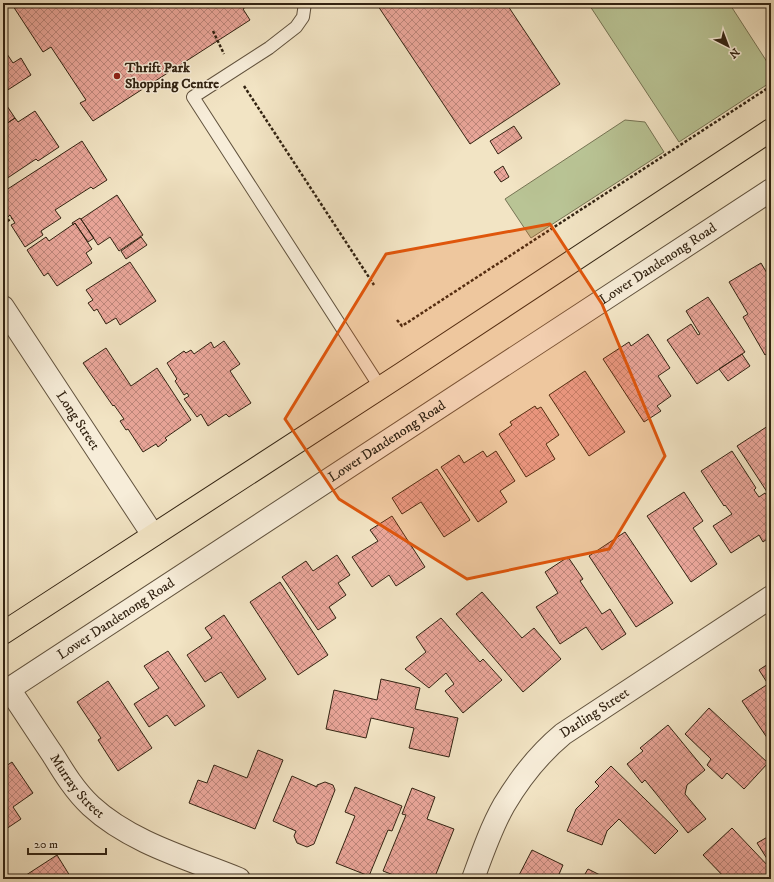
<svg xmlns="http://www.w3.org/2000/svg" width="774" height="882" font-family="'IM FELL DW Pica',serif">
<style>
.grass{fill:#b9c495;stroke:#767454}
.building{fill:url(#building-cross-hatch);stroke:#322312}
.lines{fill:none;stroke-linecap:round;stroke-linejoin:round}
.service-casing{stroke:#62533e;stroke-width:14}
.minor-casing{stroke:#62533e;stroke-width:24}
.trunk-casing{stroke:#322312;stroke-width:24}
.path{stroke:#322312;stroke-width:2.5;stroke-dasharray:3 2;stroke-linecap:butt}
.service{stroke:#f7edd9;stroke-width:12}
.minor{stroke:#f7edd9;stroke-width:22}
.trunk{stroke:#f2e4c4;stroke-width:22}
.marked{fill:#df560c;fill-opacity:0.2;stroke:#df560c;stroke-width:3;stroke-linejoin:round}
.poi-dot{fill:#8f2418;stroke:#f7edd9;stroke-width:1.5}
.labels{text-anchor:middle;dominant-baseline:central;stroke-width:3;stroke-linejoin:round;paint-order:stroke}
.poi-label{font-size:14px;font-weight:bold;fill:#322312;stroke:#f7edd9;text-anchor:start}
.street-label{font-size:14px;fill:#322312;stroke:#f7edd9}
</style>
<defs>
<pattern id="building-cross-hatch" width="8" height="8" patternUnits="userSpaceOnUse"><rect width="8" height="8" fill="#eaa69a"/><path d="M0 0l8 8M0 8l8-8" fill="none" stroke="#be877c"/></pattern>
</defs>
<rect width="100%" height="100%" fill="#f2e4c4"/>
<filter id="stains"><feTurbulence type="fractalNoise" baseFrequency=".005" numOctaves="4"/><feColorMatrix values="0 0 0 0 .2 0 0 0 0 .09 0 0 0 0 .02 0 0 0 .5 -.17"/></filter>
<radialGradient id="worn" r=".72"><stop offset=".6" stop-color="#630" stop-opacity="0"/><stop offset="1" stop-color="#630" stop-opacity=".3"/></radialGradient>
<!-- grass -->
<path class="grass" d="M588,3H729L771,68V82L679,142Z
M625,120L645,122L664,152L531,238L505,199Z"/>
<!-- building -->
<path class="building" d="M11,3H251L243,9L250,20L93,121L80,103L86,100L51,47L43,52Z
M376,3H506L560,84L470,144Z
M3,48L13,63L21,58L31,75L3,93Z
M7,106L15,118L3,126V109Z
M35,111L59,147L38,161L36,159L3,181V126L15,118L18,122Z
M514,126L522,138L498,154L490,141Z
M82,141L107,180L93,189L91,187L55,210L61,218L41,231L43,235L25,247L11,225L15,223L10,215L8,217L3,209V192Z
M503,166L509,177L501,182L494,172Z
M117,195L143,235L119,251L110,237L98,245L81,219Z
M80,218L94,238L88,242L75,223L73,225L72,223Z
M75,223L92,249L86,253L92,263L57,286L48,273L44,276L27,250L46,237L49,241Z
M141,237L147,245L126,259L121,251Z
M130,262L156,301L120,325L116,318L106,324L97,309L94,311L88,303L93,300L86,290Z
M761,263L771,280V351L765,355L743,317L748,314L729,282Z
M708,297L745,352L697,384L667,340L691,324L698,335L700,334L686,311Z
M648,334L670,368L658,376L671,396L657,406L661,411L644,422L603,359L629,342L631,346Z
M224,341L240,364L230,371L251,403L229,417L226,414L208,426L201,414L197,417L184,399L189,396L187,393L184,395L175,381L177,379L167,363L184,351L186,353L191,350L194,354L211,342L214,348Z
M106,348L131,386L157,368L191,420L165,438L167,440L158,447L156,444L143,452L128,429L126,430L120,421L124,419L114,405L113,406L83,363Z
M742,354L750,366L728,381L719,369Z
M585,371L625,432L589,456L549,395Z
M535,406L537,409L541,407L559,435L546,444L555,459L526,477L499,434L512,425L510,422Z
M771,424V498L737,446Z
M483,451L487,457L496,451L515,481L500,491L507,502L478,522L441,467L459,455L464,463Z
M732,451L756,488L754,490L759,497L765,493L771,502V536L763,542L759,535L731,553L713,526L732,514L725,505L724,506L701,471Z
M437,469L470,520L444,537L421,502L402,514L392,498Z
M684,492L703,521L693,528L717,564L691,582L647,516Z
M392,516L425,567L396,586L389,575L372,587L352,557L378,541L370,530Z
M625,532L673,603L636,627L589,556Z
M337,555L350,575L338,583L346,595L329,607L336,618L318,630L282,577L306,561L313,571Z
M568,557L583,579L580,581L602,614L610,609L626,634L602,650L586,627L560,644L536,607L558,593L545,572Z
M280,582L328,655L298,675L250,602Z
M482,592L522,638L534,628L561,659L523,692L456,614Z
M224,615L266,679L238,698L221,672L205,682L187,655L212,638L205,628Z
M441,618L480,662L483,659L502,680L463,713L445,691L454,684L446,673L429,688L405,669L426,652L416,637Z
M168,651L205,706L175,726L167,715L149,727L134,704L159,688L144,666Z
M771,662V741L770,742L742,701L768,684L759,670Z
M381,679L420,688L415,709L458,718L449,757L409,748L414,728L371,718L366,738L326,729L334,690L377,700Z
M108,681L152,748L118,771L98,740L101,738L77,702Z
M709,708L768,763L744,789L727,773L722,779L707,765L711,759L685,734Z
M668,725L705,770L687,785L685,794L706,819L688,833L645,780L642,783L627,764L643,751L640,748Z
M258,750L283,760L255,829L189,803L198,780L207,783L214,765L247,778Z
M12,762L33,793L13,807L21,819L3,831V768Z
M611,766L678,831L655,854L619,819L607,831L602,845L567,831L576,809L599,786L595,782Z
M292,776L317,787V785L325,782L333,785L335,790L314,844L307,847L297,843L294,836L296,831L273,821Z
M355,787L402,806L392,831L388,830L369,876L336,863L355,816L345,812Z
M412,788L435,797L427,819L454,829L434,879H404L383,871L406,815L402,814Z
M732,828L771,869V879H726L703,855Z
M771,835V865L757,843Z
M532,850L563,865L557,879H517Z
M57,855L70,876L65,879H20Z
M588,869L608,879H582Z"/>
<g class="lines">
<defs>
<path id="service" d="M305,3L303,17L296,27L269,48L193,97L380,387"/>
<g id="minor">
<path id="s1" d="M3,307L153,535"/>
<path id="s2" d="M9,689C24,711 38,733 53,755C64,773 75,791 91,806C131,843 190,859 239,879"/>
<path id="s3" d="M3,693L771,190"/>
<path id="s4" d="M473,879C482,854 491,828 504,805C520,778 539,754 563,734L771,597"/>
</g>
<path id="trunk" d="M3,633L403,373L771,130"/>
</defs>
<!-- service casing -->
<use href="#service" class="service-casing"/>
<!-- minor casing -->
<use href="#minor" class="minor-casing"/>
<!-- trunk casing -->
<use href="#trunk" class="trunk-casing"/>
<!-- path -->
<path class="path" d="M213,31L224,54
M244,86L374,285
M3,224L12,218
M397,320L402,326L771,86"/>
<!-- service -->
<use href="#service" class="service"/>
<!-- minor -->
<use href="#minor" class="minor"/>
<!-- trunk -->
<use href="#trunk" class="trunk"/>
</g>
<!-- marked area -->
<path class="marked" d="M550,224L602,304L665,456L609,549L467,579L339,499L285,419L386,254Z"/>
<!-- markers -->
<circle class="poi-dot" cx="117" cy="76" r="4"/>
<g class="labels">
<!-- poi labels -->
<g class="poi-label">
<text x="125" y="68">Thrift Park<tspan x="125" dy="16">Shopping Centre</tspan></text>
</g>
<!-- street labels -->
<g class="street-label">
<text stroke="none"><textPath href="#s3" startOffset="783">Lower Dandenong Road</textPath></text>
<text stroke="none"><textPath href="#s1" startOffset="136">Long Street</textPath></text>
<text stroke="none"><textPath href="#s3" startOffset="459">Lower Dandenong Road</textPath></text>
<text stroke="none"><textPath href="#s3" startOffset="135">Lower Dandenong Road</textPath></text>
<text stroke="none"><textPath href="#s4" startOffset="211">Darling Street</textPath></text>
<text stroke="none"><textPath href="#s2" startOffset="119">Murray Street</textPath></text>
</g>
</g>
<!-- margin -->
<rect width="774" height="882" fill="none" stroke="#f2e4c4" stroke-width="16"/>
<rect x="4" y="4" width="766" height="874" fill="none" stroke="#322312" stroke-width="2"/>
<rect x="8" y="8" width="758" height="866" fill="none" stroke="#322312"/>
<!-- north arrow -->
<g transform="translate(728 46) rotate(138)" stroke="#f7edd9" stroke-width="3" paint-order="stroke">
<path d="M0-3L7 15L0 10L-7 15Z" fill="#322312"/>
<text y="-6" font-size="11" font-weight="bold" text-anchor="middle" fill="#322312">N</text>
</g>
<!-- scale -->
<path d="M28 848v6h78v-6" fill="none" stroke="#322312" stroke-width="2"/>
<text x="34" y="848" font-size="12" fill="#322312" stroke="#f7edd9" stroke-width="3" paint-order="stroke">20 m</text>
<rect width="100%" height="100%" filter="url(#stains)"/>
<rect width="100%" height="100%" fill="url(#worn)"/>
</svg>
